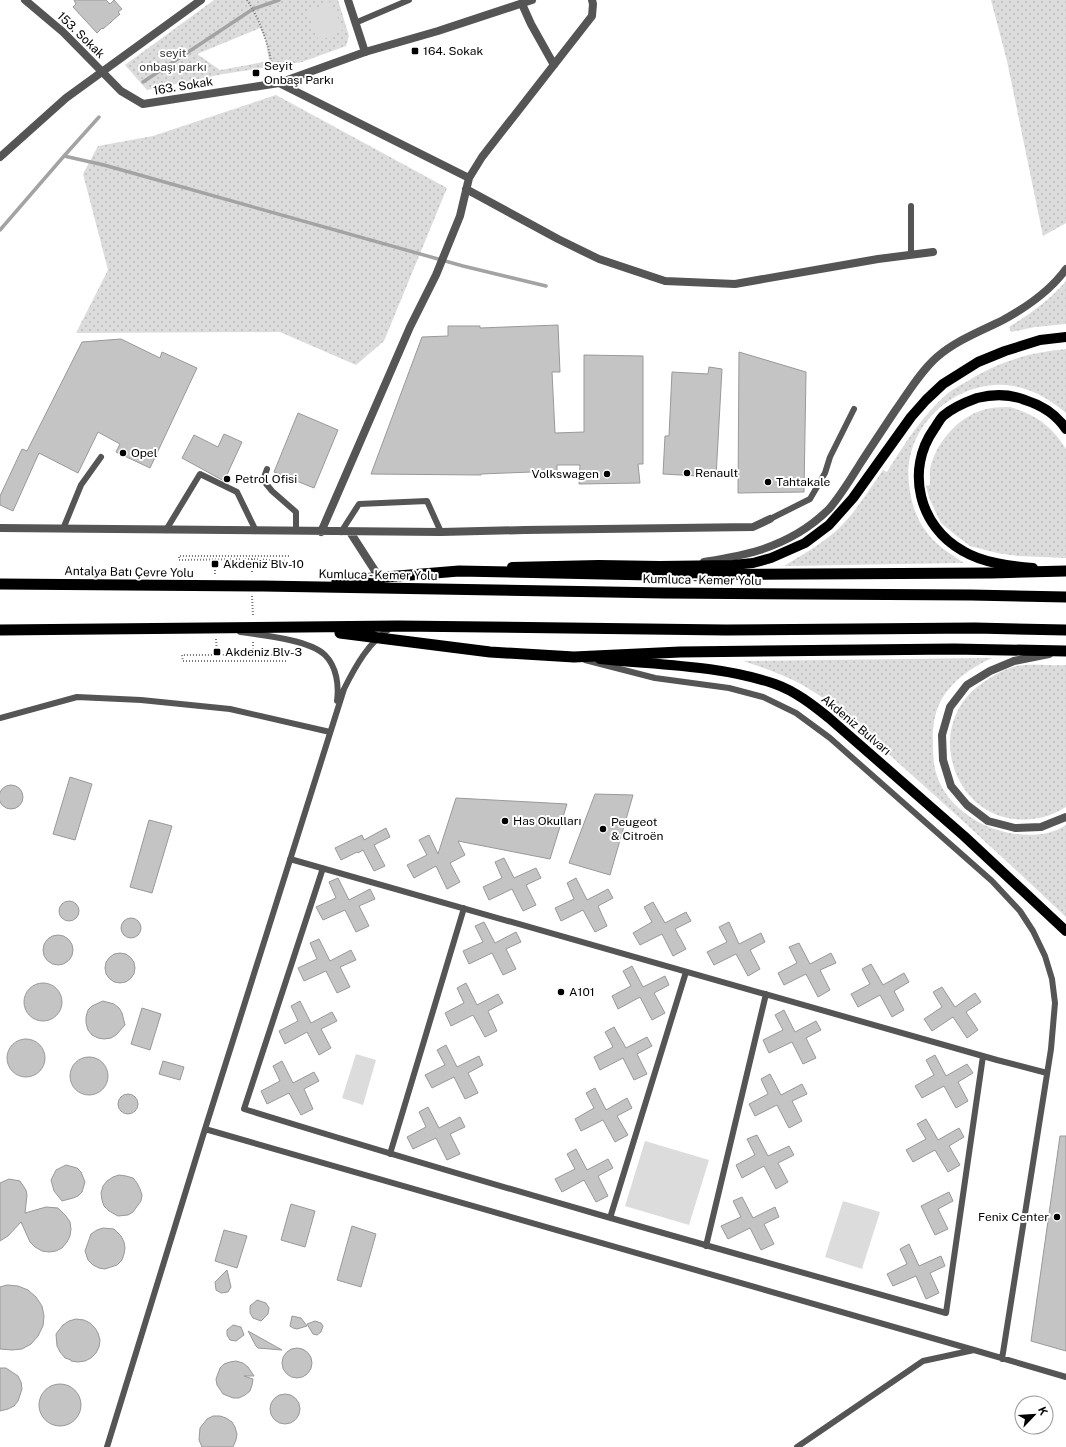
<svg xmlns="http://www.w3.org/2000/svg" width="1066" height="1447" font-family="'Public Sans',sans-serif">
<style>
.grass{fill:url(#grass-dots);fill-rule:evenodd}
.garden{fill:#dcdcdc}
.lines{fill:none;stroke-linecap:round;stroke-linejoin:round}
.stream{stroke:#a3a3a3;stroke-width:3.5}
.building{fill:#c4c4c4;stroke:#999}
.path{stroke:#777;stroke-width:2;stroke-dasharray:1 2;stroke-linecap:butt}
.service{stroke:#555;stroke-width:6}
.minor{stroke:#555;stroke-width:8}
.tertiary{stroke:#555;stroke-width:8}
.primary{stroke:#000;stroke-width:10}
.trunk{stroke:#000;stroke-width:11}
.poi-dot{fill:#000;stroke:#fff;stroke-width:1.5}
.labels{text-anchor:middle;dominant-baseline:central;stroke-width:4;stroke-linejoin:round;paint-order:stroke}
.street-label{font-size:12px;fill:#000;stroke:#fff}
.poi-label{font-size:12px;fill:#000;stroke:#fff;text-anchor:start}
.park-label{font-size:12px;fill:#333;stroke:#fff}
</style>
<defs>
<pattern id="grass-dots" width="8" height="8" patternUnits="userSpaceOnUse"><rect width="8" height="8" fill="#dcdcdc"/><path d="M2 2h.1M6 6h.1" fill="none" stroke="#bbb" stroke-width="1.8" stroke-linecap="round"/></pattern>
</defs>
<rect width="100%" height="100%" fill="#fff"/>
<!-- grass -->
<path class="grass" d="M214,0H338L349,36L346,46L302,62L223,74L147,90L125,65ZM260,28L266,41L269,61L220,70L197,54Z
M991,0H1066V223L1043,236L1007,61Z
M276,95L447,188L384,341L356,365L280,332L76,333L108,270L83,174L98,146L153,136Z
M1066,281V324L1035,327L1011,332L1009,327C1031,313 1049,301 1066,281Z
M1066,349V413C1046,396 1021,383 994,385C944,389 903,433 909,484C911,503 916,519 928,534C937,546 951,554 964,563L784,566C798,557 813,549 826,539C850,522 866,494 883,470L887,472C904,444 923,415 948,393C953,389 960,385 966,382C997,362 1030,352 1066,349Z
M1010,407C1036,415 1051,425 1066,449V558L1018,556L997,553L970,546L953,533L941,523L930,500L926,486L930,485C930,480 930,474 930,469C936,441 961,413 991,408C997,407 1004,407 1010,407Z
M992,658C975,666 960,675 948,690C936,704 932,724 933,741C933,751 933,760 935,769C943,805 981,830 1016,834C1033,836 1051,835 1066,825V917C1012,866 958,816 903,767C871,738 835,702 797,682C780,673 761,667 743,661Z
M1066,665V807C1057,812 1048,817 1038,818C957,834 915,723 987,680C996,674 1007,668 1017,666C1030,663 1052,666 1066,665Z"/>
<!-- garden -->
<path class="garden" d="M331,2L343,30L319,41L307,12Z
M356,1054L376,1060L363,1105L342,1098Z
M645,1141L709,1160L689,1225L625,1206Z
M843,1201L880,1212L862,1269L825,1257Z"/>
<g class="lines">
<!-- stream -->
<path class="stream" d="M143,82L253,9L279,0
M64,156L99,117
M0,230L64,156L104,165L463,266L546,286"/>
</g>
<!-- building -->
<path class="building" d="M74,0H106L110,4L114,0L122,9L118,12L120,14L103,29L102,28L97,33L73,7L76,4Z
M558,325L560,372H552L555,433L584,432V355L643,356V464H638L640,483L579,484L580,465H557V471L481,474V475L371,474L422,337L448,336V326H480V328Z
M121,339L160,358L162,352L197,368L150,468L116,452L120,444L98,432L78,473L39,453L13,511L0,505V496L22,449L27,451L82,342Z
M739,352L806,372L804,492L738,493Z
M709,367L722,369L716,477L663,474L665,436H669L672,372L708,374Z
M298,413L338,430L314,488L274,472Z
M224,434L242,442L224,481L182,458L194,435L218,447Z
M70,777L92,784L75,840L53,834Z
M-1 797a12 12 0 1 1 24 0a12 12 0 1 1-24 0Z
M595,794L633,795L610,875L569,863Z
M456,798L567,804L550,859L458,841L465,855L450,863L460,882L447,889L436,866L414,878L407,865L427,855L419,840L429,835L438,854Z
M149,820L172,826L152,893L130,887Z
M386,828L390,837L374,845L385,866L374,871L363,850L358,853L357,852L341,860L335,848L362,835L364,840Z
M504,858L514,878L536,868L541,878L526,885L536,905L523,911L512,889L489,900L483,887L502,878L495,862Z
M338,878L349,900L370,889L375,899L359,906L369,926L356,932L345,910L323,920L316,907L336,898L329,882Z
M576,878L587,900L608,889L613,898L598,906L607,926L595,932L583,910L561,921L555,908L574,899L567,883Z
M59 911a10 10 0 1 1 20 0a10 10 0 1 1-20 0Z
M653,902L665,923L686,912L691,921L675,929L686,949L673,956L662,934L640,945L633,933L652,922L644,907Z
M121 928a10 10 0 1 1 20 0a10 10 0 1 1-20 0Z
M484,922L495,943L516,932L521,942L506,949L516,969L503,975L492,953L469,964L463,951L483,942L475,926Z
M729,922L739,944L761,933L765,942L750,950L760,969L748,976L736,954L714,965L707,952L727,942L719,927Z
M43 950a15 15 0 1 1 30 0a15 15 0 1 1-30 0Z
M319,939L330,961L351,950L356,960L340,967L350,987L337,993L326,971L304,981L298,968L317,959L310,943Z
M799,943L810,964L831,953L836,963L820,970L830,990L818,997L806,974L784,985L778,973L797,963L789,947Z
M105 968a15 15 0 1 1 30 0a15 15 0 1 1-30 0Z
M871,964L883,985L904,973L909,982L894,991L904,1010L892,1017L880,995L858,1007L851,994L870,984L862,969Z
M632,966L643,987L665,976L669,985L654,993L665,1013L652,1020L640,997L618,1009L612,996L631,986L623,971Z
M466,983L477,1005L498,994L503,1003L488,1011L497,1031L485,1037L473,1015L451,1026L445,1013L464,1003L457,988Z
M24 1002a19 19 0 1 1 38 0a19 19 0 1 1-38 0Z
M942,987L955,1007L975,993L981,1002L966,1012L978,1030L967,1038L953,1017L932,1031L924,1019L942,1007L933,992Z
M103,1001L114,1004L119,1008L122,1013L125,1025L116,1035L111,1038L104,1039L98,1038L92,1035L88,1030L86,1023V1017L88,1010L92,1006Z
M300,1001L311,1023L332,1012L337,1021L321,1029L331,1048L319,1055L307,1032L285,1044L279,1031L298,1021L291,1006Z
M142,1008L161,1014L150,1050L131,1044Z
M784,1010L795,1032L816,1021L821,1030L806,1038L816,1058L803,1064L792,1042L769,1053L763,1040L783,1030L775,1015Z
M614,1027L626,1048L647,1037L652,1046L637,1054L647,1074L634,1080L623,1058L600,1070L594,1057L613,1047L605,1032Z
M7 1058a19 19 0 1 1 38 0a19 19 0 1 1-38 0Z
M446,1045L457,1067L479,1056L483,1065L468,1073L478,1093L465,1099L454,1077L432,1088L425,1075L445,1065L437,1050Z
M935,1055L946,1076L967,1064L973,1073L958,1082L968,1101L956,1108L944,1086L922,1098L915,1086L934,1075L926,1060Z
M70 1076a19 19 0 1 1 38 0a19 19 0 1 1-38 0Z
M163,1061L184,1067L180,1080L159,1074Z
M282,1061L293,1083L314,1072L319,1081L304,1089L313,1109L301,1115L289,1093L267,1104L261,1091L280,1081L273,1066Z
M770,1074L781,1095L802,1084L807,1094L792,1101L802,1121L789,1128L777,1105L755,1116L749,1104L768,1094L761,1079Z
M595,1088L606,1110L627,1098L632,1108L617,1116L628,1135L615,1142L603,1120L581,1131L575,1119L594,1108L586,1093Z
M118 1104a10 10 0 1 1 20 0a10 10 0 1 1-20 0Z
M428,1107L439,1128L460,1117L465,1127L450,1134L460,1154L447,1160L436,1138L413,1149L407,1137L426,1127L419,1112Z
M926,1119L938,1140L959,1128L964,1137L949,1146L960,1165L948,1172L935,1150L913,1162L906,1150L926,1139L917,1124Z
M757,1135L768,1156L789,1146L794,1155L778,1163L788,1182L776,1189L764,1166L742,1178L736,1165L755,1155L747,1139Z
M1060,1136H1066V1351L1031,1341Z
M576,1149L587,1170L608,1159L613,1168L598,1176L608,1196L596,1202L584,1180L562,1192L555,1179L575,1169L567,1154Z
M66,1165L77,1168L81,1172L85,1182L82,1192L78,1196L73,1198L62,1201L54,1191L51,1180L56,1170Z
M119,1175L126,1176L133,1178L137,1183L140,1189L142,1195L141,1201L133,1212L128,1215L118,1216L109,1211L104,1206L102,1200L101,1193L103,1186L107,1181L113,1177Z
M9,1179L20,1181L26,1190L27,1195L25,1213L46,1207L58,1208L66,1216L70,1222L71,1229L70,1236L67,1242L62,1248L56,1251L49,1252L42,1251L35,1247L30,1242L21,1222L8,1236L0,1241V1183Z
M949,1192L953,1201L938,1209L948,1229L935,1235L921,1206Z
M742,1197L753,1218L775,1207L779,1217L764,1224L774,1244L761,1250L750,1228L728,1239L721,1226L741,1217L733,1201Z
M291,1204L315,1211L305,1247L281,1240Z
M352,1226L376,1234L361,1287L337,1280Z
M103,1228L114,1229L121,1236L124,1242L125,1248L124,1254L122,1260L117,1265L105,1269L99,1268L93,1265L88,1260L85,1251L91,1234L97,1230Z
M224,1230L247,1236L237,1268L215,1261Z
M909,1244L919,1266L941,1256L945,1266L930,1273L939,1293L926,1299L916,1276L893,1286L887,1274L907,1264L900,1249Z
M227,1270L231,1287L228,1292L221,1293L216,1290L215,1282Z
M7,1285L18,1286L28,1290L36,1297L42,1306L44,1316L43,1326L38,1336L31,1344L22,1349L12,1350L0,1349V1287Z
M257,1300L266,1303L269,1308L268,1314L261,1321L253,1318L250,1313V1306Z
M292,1316L301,1318L307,1326L297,1329L293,1328L290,1326Z
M76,1319L84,1320L90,1323L95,1328L98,1333L100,1340L99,1347L96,1353L91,1358L85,1361L78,1362L71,1361V1360L65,1358L60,1352L57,1346L56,1334L63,1325L69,1321Z
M315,1321L321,1323L323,1326L321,1332L317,1335L313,1334L307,1324Z
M233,1325L241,1327L244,1335L236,1341L230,1340L227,1335V1330Z
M248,1331L282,1350L258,1348L256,1346Z
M282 1363a15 15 0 1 1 30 0a15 15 0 1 1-30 0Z
M236,1361L243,1363L248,1367L254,1376H244L253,1379L252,1385L250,1391L245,1395L239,1398H233L223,1394L217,1385L216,1379L220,1368L224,1364L230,1362Z
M0,1368H6L18,1376L21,1382L22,1389L18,1401L14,1406L8,1409L0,1411Z
M39 1405a21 21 0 1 1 42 0a21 21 0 1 1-42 0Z
M270 1409a15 15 0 1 1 30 0a15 15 0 1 1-30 0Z
M213,1416H220L226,1418L232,1422L235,1427L237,1434L236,1440L233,1447H202L199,1440L200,1428L207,1419Z"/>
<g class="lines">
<!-- path -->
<path class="path" d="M247,0C262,23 268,44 273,70
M252,559V574
M288,561L252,559L179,560V556H289
M215,564V575
M252,596L253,616
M216,639L217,652
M253,642V655
M286,661H183L182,655H288"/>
<!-- service -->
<path class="service" d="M355,23L409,0
M911,254V206
M267,469L263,480L272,491L296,512V531
M770,519L810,499L825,473L830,457L854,409
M63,529L81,485L101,457
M166,530L200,474L237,492L256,531
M341,532L359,504L427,501L441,532
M240,632C262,635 310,640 325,655C337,667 339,686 337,701
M585,660L655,678L729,688L763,697L796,713L830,738L992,881L1020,911L1033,931L1045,956L1052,979L1055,1003L1051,1049L1002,1359
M0,718L77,697L141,700L230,709L330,732
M290,859L997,1060L1047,1073
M323,868L244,1109C477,1181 711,1247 946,1313L983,1056
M205,1129L974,1350
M390,1154L464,908
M610,1218L686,972
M706,1246L766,994
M107,1447L205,1129L344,689C355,667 369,641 391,628
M797,1447L923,1361L974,1350L1066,1377"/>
<!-- minor -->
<path class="minor" d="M348,0L365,52
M522,4L531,24L554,65
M279,83L469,178
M0,157L66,98L201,0
M466,189L558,239L599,259L665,281L735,284L878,259L933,252
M0,528L441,532L525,530L753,527L770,519
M321,532L410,327L436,275L460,216L469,178L482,157L592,16L593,4L592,0
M350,532L379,577"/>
<!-- tertiary -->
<path class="tertiary" d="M25,0L63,32L121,91L143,104L279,83L365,52L438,31L532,0
M704,562C722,559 741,556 760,550C785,542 810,528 829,509C841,495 850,480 860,464C871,447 883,429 895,411C908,393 920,372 937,357C957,340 981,331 1003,320C1027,307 1050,291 1066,269
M1049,654L1014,661L990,671L967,685L950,707L942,735L943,760L951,786L967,805L988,821L1015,828L1041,827L1066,817"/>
<!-- primary -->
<path class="primary" d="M512,567L599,565L660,566L733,565L753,563L771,558L805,543L829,525L853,498L911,417L926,400L943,384L978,362L1005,351L1040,340L1066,337
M1033,568C1010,566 983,563 963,551C919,527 905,470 934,429C937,425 939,420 943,416C952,408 966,402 977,398C993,394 1010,394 1025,400C1041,405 1056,414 1066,429
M600,659C658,665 720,665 775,684C795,691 813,705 829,718L964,836L1066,931"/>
<!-- trunk -->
<path class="trunk" d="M337,581L459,571L651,575L992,573L1066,571
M0,584L263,586L664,593L971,595L1066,597
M0,630L398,626L726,630L975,628L1066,630
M340,633L490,652L574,657L680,652L954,649L1066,651"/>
</g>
<!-- markers -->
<g class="poi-dot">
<rect x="411" y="47" width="8" height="8" rx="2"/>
<rect x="252" y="69" width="8" height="8" rx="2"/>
<circle cx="123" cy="453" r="4"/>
<circle cx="687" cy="473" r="4"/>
<circle cx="607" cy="474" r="4"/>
<circle cx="227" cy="479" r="4"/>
<circle cx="768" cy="482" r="4"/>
<rect x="211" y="560" width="8" height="8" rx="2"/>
<rect x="213" y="648" width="8" height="8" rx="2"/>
<circle cx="505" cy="821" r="4"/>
<circle cx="603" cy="829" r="4"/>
<circle cx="561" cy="992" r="4"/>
<circle cx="1057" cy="1217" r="4"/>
</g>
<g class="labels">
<!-- street labels -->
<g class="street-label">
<text transform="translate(81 35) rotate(44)">153. Sokak</text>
<text transform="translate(183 86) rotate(-9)">163. Sokak</text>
<text transform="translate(129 572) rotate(1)">Antalya Batı Çevre Yolu</text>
<text transform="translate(378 575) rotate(1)">Kumluca - Kemer Yolu</text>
<text transform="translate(702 580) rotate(1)">Kumluca - Kemer Yolu</text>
<text transform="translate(856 725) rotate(40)">Akdeniz Bulvarı</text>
</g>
<!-- poi labels -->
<g class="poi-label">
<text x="423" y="51">164. Sokak</text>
<text x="264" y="66">Seyit<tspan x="264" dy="14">Onbaşı Parkı</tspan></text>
<text x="131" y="453">Opel</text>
<text x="695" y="473">Renault</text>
<text x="599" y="474" text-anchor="end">Volkswagen</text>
<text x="235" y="479">Petrol Ofisi</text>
<text x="776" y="482">Tahtakale</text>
<text x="223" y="564">Akdeniz Blv-10</text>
<text x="225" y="652">Akdeniz Blv-3</text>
<text x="513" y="821">Has Okulları</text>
<text x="611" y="822">Peugeot<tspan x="611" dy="14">&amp; Citroën</tspan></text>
<text x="569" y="992">A101</text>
<text x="1049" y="1217" text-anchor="end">Fenix Center</text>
</g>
<!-- park labels -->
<g class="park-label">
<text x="173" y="53">seyit<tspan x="173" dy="14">onbaşı parkı</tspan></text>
</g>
</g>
<!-- north arrow -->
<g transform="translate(1034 1415) rotate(65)"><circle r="19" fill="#ffffff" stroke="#999999"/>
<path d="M0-3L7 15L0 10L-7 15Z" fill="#000000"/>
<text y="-6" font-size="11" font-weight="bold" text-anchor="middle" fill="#000000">K</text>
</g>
</svg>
